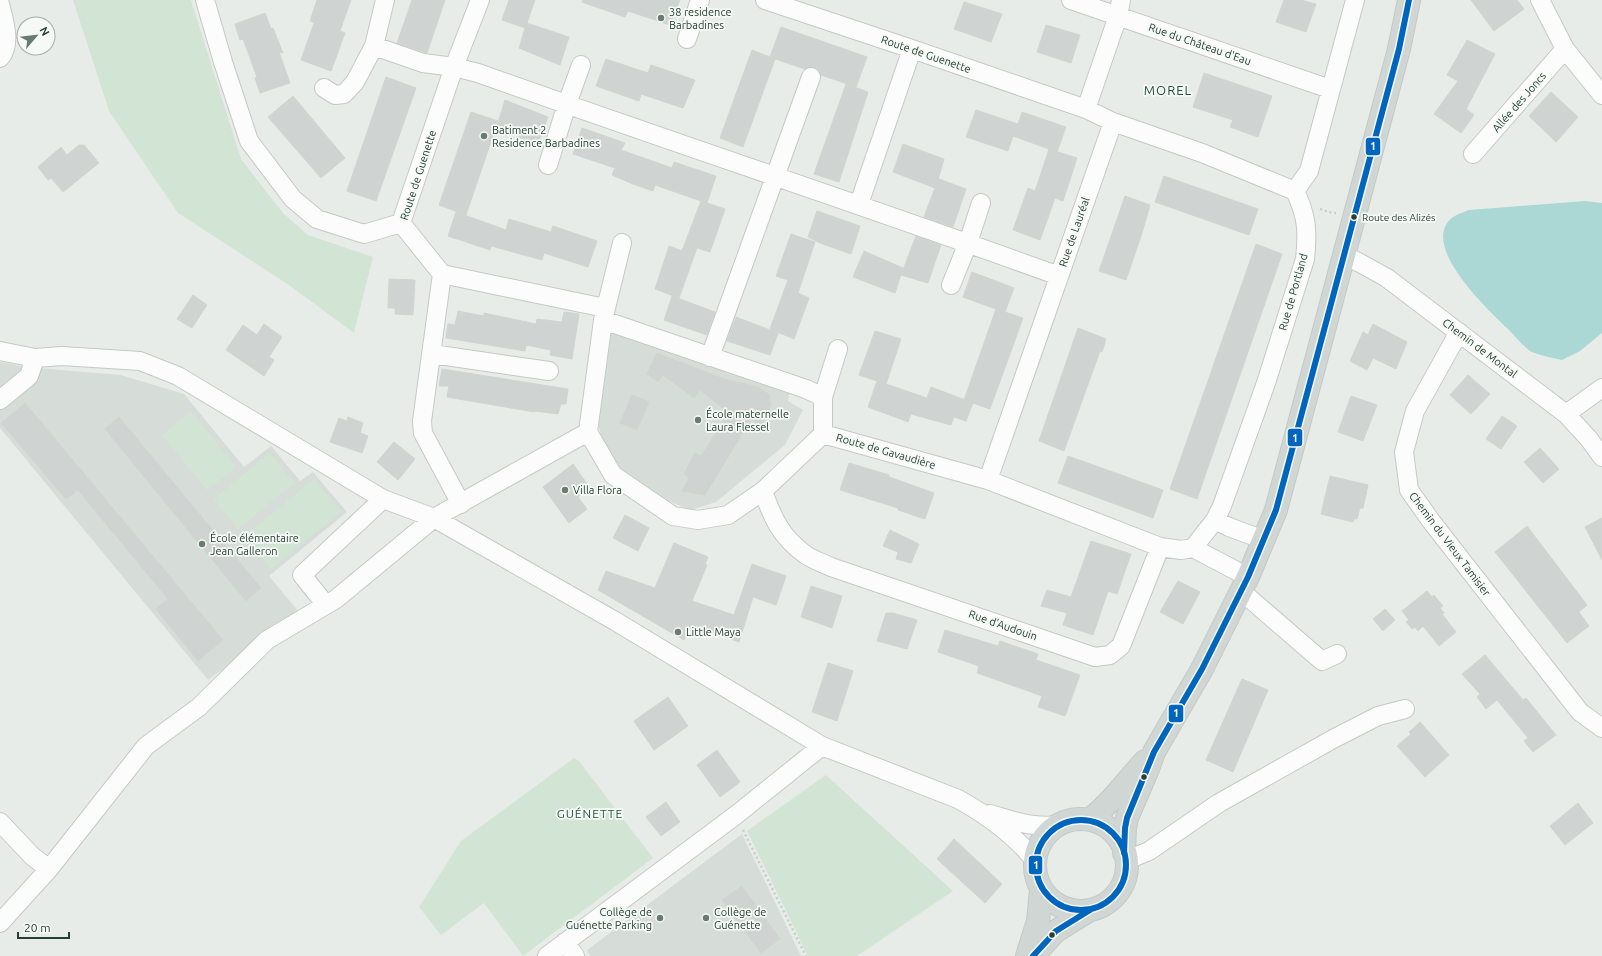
<svg xmlns="http://www.w3.org/2000/svg" width="1602" height="956" font-family="Ubuntu,sans-serif">
<style>
.built{fill:#d6ddd8}
.green{fill:#d2e4d3}
.water{fill:#abd8d5}
.building{fill:#cfd3d1;stroke:#d0d5d2}
.lines{fill:none;stroke-linecap:round;stroke-linejoin:round}
.minor-casing{stroke:#c5c9c6;stroke-width:20}
.major-casing{stroke:#c3cac6;stroke-width:24}
.path{stroke:#c6cec9;stroke-width:2.5;stroke-dasharray:2 3;stroke-linecap:butt}
.minor{stroke:#fcfcfc;stroke-width:18}
.major{stroke:#cfd6d3;stroke-width:22}
.bus-1-casing{stroke:#f6faf7;stroke-width:9}
.bus-1{stroke:#0065bd;stroke-width:6}
.poi-dot{fill:#697c73;stroke:#f6faf7;stroke-width:1.5}
.bus-dot{fill:#253f33;stroke:#f6faf7;stroke-width:1.5}
.labels{text-anchor:middle;dominant-baseline:central;stroke-width:3.5;stroke-linejoin:round;paint-order:stroke}
.bus-label{font-size:10px;fill:#253f33;stroke:#f6faf7;text-anchor:start}
.poi-label{font-size:11px;fill:#253f33;stroke:#f6faf7;text-anchor:start}
.street-label{font-size:11px;fill:#253f33;stroke:#f6faf7}
.neighbourhood-label{font-size:12px;letter-spacing:1px;fill:#21513b;stroke:#f6faf7}
.quarter-label{font-size:13px;letter-spacing:1px;fill:#21513b;stroke:#f6faf7}
.line-badge{stroke:#f6faf7;stroke-width:1.5}
.badge-label{font-size:11px;text-anchor:middle;font-weight:bold;fill:#fff}
</style>
<rect width="100%" height="100%" fill="#e8ece9"/>
<!-- built -->
<path class="built" d="M612,329L790,391L788,401L803,410L785,445L716,502L691,510L671,502L659,499L631,481L617,466L602,438L598,424Z
M0,362L25,367L121,375L184,394L244,467L271,446L300,481L313,472L347,512L269,576L299,612L208,680L0,428Z
M742,834L801,956H590L587,950Z"/>
<!-- green -->
<path class="green" d="M73,0H191L241,159L283,213L308,235L373,257L354,333L289,285L178,213L109,111Z
M191,411L236,467L207,490L162,435Z
M270,453L294,483L238,529L214,499Z
M314,479L341,512L271,569L245,536Z
M574,758L579,761L653,858L523,956L484,903L441,935L419,907L461,841Z
M826,775L953,891L857,956H808L747,831Z"/>
<!-- water -->
<path class="water" d="M1585,201L1602,203V333L1580,351L1562,360C1553,358 1537,355 1530,351C1522,345 1515,336 1508,329C1489,311 1425,251 1448,222C1453,215 1462,213 1469,210Z"/>
<!-- building -->
<path class="building" d="M317,0H351L340,31L345,33L331,71L301,60L314,23L310,21Z
M412,0H445L427,53L397,43Z
M509,0H535L527,23L569,37L560,65L519,48L526,25L525,28L502,20Z
M583,0H680L670,25L628,11L625,17L582,2Z
M1284,0H1301L1316,4L1306,32L1276,22Z
M1471,0H1517L1524,9L1494,31Z
M964,2L1002,14L991,42L954,29Z
M265,13L271,29L273,28L283,53L279,52L290,83L260,93L255,78L257,77L243,39L240,40L235,24Z
M1046,25L1080,35L1071,63L1037,52Z
M781,27L867,57L856,87L821,75L819,70L814,67H809L805,69L775,59L743,147L720,138L752,50L770,57Z
M1467,40L1495,54L1466,109L1474,115L1461,133L1434,114L1458,81L1447,75Z
M606,59L648,73L651,65L695,80L683,108L641,94L639,101L596,86Z
M1204,73L1272,96L1258,137L1230,127L1233,120L1193,107Z
M386,77L416,88L376,201L347,191Z
M846,84L868,92L839,182L814,174Z
M1551,92L1578,117L1556,142L1529,116Z
M293,96L345,158L321,178L268,117Z
M505,100L548,117L538,144L496,129Z
M976,110L1018,124L1022,112L1066,127L1057,152L1013,136L1008,151L966,137Z
M471,112L498,121L466,215L439,205Z
M582,128L625,143L621,150L672,168L674,162L716,176L707,203L725,209L710,252L697,248L679,298L655,289L669,246L682,251L701,201L655,185L653,191L633,184L612,175L615,168L573,154Z
M903,144L944,159L936,187L939,179L966,189L953,227L924,217L935,188L893,172Z
M79,145H84L99,163L63,192L51,178L48,180L38,167L61,147L67,155Z
M1049,149L1077,158L1063,201L1055,198L1040,240L1013,230L1028,188L1035,191Z
M1164,176L1258,209L1249,235L1155,202Z
M1125,196L1150,205L1142,233L1126,280L1099,271Z
M817,211L860,226L851,254L820,243L808,237Z
M456,212L506,230L509,219L551,232L553,226L597,241L588,267L544,253L542,260L491,246L490,250L448,236Z
M791,234L815,242L798,293L809,298L794,339L770,329L788,280L776,276Z
M916,236L941,245L928,283L901,275Z
M1256,244L1282,254L1197,499L1170,489Z
M864,251L903,268L895,293L853,277Z
M972,272L1014,288L1005,312L1023,318L990,409L964,400L996,309L963,297Z
M389,279L415,280L413,315L395,314V308H388Z
M193,295L207,305L192,328L177,319Z
M672,296L715,312L707,335L664,320Z
M458,311L484,316V313L536,324L537,319L562,322L564,312L579,314L572,359L550,355L551,350L526,345L525,351L446,338L448,324L455,325Z
M736,317L778,333L770,355L727,341Z
M264,324L282,337L269,357L274,360L264,376L226,350L243,325L257,335Z
M1373,324L1407,342L1396,369L1373,358L1367,370L1350,361L1363,332L1368,335Z
M1078,328L1106,339L1102,352L1100,351L1064,451L1039,441Z
M875,331L901,339L886,384L927,398L931,387L973,403L966,421L954,417L951,425L911,414L908,422L868,407L877,381L859,375Z
M657,353L724,379L758,387L770,395L769,399L771,403L767,416L760,427L751,419L705,495L682,491L689,478L684,474L695,453L701,456L729,413L700,390L694,398L663,375L658,382L647,374Z
M442,369L568,389L566,404H561L558,414L535,411L534,412L447,397L449,386H439Z
M1468,375L1490,394L1471,414L1450,395Z
M632,395L649,402L637,430L620,423Z
M1351,396L1377,405L1363,441L1338,432Z
M25,403L223,640L198,661L156,609L168,599L78,490L66,499L1,423Z
M1502,416L1517,426L1501,449L1486,439Z
M119,417L261,588L246,601L105,429Z
M348,417L363,423L360,433L368,436L362,453L330,442L339,418L347,421Z
M394,442L415,459L398,480L377,462Z
M1540,448L1559,469L1543,483L1524,462Z
M1068,456L1163,490L1153,518L1058,483Z
M849,463L889,475V477L934,493L925,519L898,510V508L840,490Z
M573,464L590,488L578,497L587,509L569,523L543,487Z
M1330,476L1368,485L1363,508H1360L1357,519H1354L1353,522L1321,514Z
M625,515L649,528L638,551L613,538Z
M1602,518V560L1585,527Z
M1527,526L1587,605L1579,612L1589,626L1567,643L1495,552Z
M890,530L919,544L911,563L896,559L898,552L883,546Z
M1091,541L1131,554L1117,594L1108,591L1093,635L1063,625L1067,613L1041,606L1047,590L1071,597Z
M674,543L708,557L705,564L707,565L692,601L734,615L752,564L786,576L776,605L753,597L739,642L692,625L684,640L598,590L606,571L655,588Z
M1178,581L1200,592L1183,624L1160,612Z
M811,586L842,596L832,628L801,617Z
M1427,591L1432,597L1434,595L1443,606L1440,608L1444,613L1442,614L1456,632L1439,646L1423,626L1418,631L1415,627L1412,629L1406,622L1409,620L1402,611Z
M1385,609L1395,620L1383,631L1373,619Z
M886,613H893L917,620L907,649L877,641Z
M945,630L998,646L1000,641L1038,654L1036,660L1080,675L1065,716L1038,707L1042,696L977,673L979,666L938,652Z
M1485,655L1523,700L1526,698L1556,735L1533,752L1524,741L1528,738L1497,700L1486,709L1477,697L1480,694L1462,674Z
M828,663L853,671L837,721L812,712Z
M1242,679L1268,690L1233,772L1206,760Z
M668,697L688,726L654,750L634,721Z
M1420,722L1449,755L1425,777L1397,746L1411,734L1409,732Z
M717,750L740,782L720,797L697,765Z
M666,802L680,822L661,836L646,817Z
M1578,803L1593,823L1565,845L1550,826Z
M954,839L1002,884L985,903L937,859Z
M742,886L780,939L761,953L722,900Z"/>
<g class="lines">
<defs>
<path id="minor" d="M205,0L223,62L249,141L293,199L317,219L364,234L401,223
M480,0L454,67L401,223L442,274L605,308
M765,0L912,49L1086,109L1113,122L1202,153L1295,191C1307,216 1308,231 1305,259L1266,383L1222,506L1215,520L1193,548
M1071,0L1330,89
M1540,0L1565,49L1602,95
M0,4C4,20 12,44 0,58
M687,39L700,0
M374,46L423,63L454,67L478,73C671,142 866,206 1059,276
M324,88L335,95L344,94L355,82L374,46L385,0
M1086,109L1118,16L1121,0
M1473,154L1565,49
M548,165L567,104L581,65
M1295,191L1309,171L1355,0
M859,204L912,49
M622,243L603,320L588,432L613,475L673,516L698,520L728,515L763,491L823,434
M1343,255L1360,263L1387,278L1566,414L1589,439L1602,457
M442,274L422,421L423,433L461,504
M951,285L968,243L981,203
M603,320L806,389L823,397
M1459,332L1415,411L1404,452L1409,490L1431,521L1580,712L1602,728
M0,351L35,358L62,356L140,361L178,376L383,499L434,518L615,621L822,746L958,799C987,815 1015,835 1035,861
M432,354L549,371
M710,357L811,77
M0,400L29,376L35,358
M1566,414L1602,388
M823,434L988,480L1160,547L1181,550L1193,548L1248,577
M823,434V397L838,349
M988,480L1113,122
M763,491C773,519 781,537 806,555C813,560 823,563 831,567L1095,657L1110,655L1121,646L1160,547
M1215,520L1229,527L1264,540
M1241,591L1322,661L1337,654
M326,605L302,575L383,499
M990,814C1014,821 1031,828 1058,825
M0,822L32,856L49,869
M1125,861L1149,851L1219,803L1333,739L1378,716L1405,709
M0,923L49,869L146,746L199,707L267,640L336,599L434,518L588,432
M565,942L575,956
M547,956L736,815L822,746"/>
<path id="major" d="M1035 865a46 46 0 1 1 92 0a46 46 0 1 1-92 0Z
M1089,820C1111,804 1126,781 1145,761
M1124,853L1125,828L1127,818L1148,769L1154,752L1202,669L1248,577L1276,510L1399,49L1409,0
M1027,956L1038,921L1041,889
M1033,956L1056,931L1090,910"/>
</defs>
<!-- minor casing -->
<use href="#minor" class="minor-casing"/>
<!-- major casing -->
<use href="#major" class="major-casing"/>
<!-- path -->
<path class="path" d="M1320,209L1332,213H1336
M743,830L806,956"/>
<!-- minor -->
<use href="#minor" class="minor"/>
<!-- major -->
<use href="#major" class="major"/>
<defs>
<path id="bus-1" d="M1036 865a45 45 0 1 1 90 0a45 45 0 1 1-90 0Z
M1124,853L1125,828L1127,818L1154,752L1202,669L1248,577L1276,510L1399,49L1409,0
M1033,956L1056,931L1090,910"/>
</defs>
<!-- bus-1 casing -->
<use href="#bus-1" class="bus-1-casing"/>
<!-- bus-1 -->
<use href="#bus-1" class="bus-1"/>
</g>
<!-- markers -->
<g class="poi-dot">
<circle cx="661" cy="18" r="4"/>
<circle cx="484" cy="136" r="4"/>
<circle cx="698" cy="420" r="4"/>
<circle cx="565" cy="490" r="4"/>
<circle cx="202" cy="544" r="4"/>
<circle cx="678" cy="632" r="4"/>
<circle cx="660" cy="918" r="4"/>
<circle cx="706" cy="918" r="4"/>
</g>
<g class="bus-dot">
<circle cx="1354" cy="217" r="3.5"/>
<circle cx="1144" cy="777" r="3.5"/>
<circle cx="1052" cy="935" r="3.5"/>
</g>
<g class="labels">
<!-- bus labels -->
<g class="bus-label">
<text x="1362" y="217">Route des Alizés</text>
</g>
<!-- poi labels -->
<g class="poi-label">
<text x="669" y="12">38 residence<tspan x="669" dy="13">Barbadines</tspan></text>
<text x="492" y="130">Batiment 2<tspan x="492" dy="13">Residence Barbadines</tspan></text>
<text x="706" y="414">École maternelle<tspan x="706" dy="13">Laura Flessel</tspan></text>
<text x="573" y="490">Villa Flora</text>
<text x="210" y="538">École élémentaire<tspan x="210" dy="13">Jean Galleron</tspan></text>
<text x="686" y="632">Little Maya</text>
<text x="652" y="912" text-anchor="end">Collège de<tspan x="652" dy="13">Guénette Parking</tspan></text>
<text x="714" y="912">Collège de<tspan x="714" dy="13">Guénette</tspan></text>
</g>
<!-- street labels -->
<g class="street-label">
<text transform="translate(1200 44) rotate(19)">Rue du Château d'Eau</text>
<text transform="translate(926 54) rotate(19)">Route de Guenette</text>
<text transform="translate(1519 102) rotate(-49)">Allée des Joncs</text>
<text transform="translate(418 175) rotate(-72)">Route de Guenette</text>
<text transform="translate(1074 232) rotate(-71)">Rue de Lauréal</text>
<text transform="translate(1293 292) rotate(-74)">Rue de Portland</text>
<text transform="translate(1480 348) rotate(37)">Chemin de Montal</text>
<text transform="translate(886 451) rotate(16)">Route de Gavaudière</text>
<text transform="translate(1450 544) rotate(53)">Chemin du Vieux Tamisier</text>
<text transform="translate(1003 625) rotate(19)">Rue d'Audouin</text>
</g>
<!-- neighbourhood labels -->
<g class="neighbourhood-label">
<text x="590" y="813">GUÉNETTE</text>
</g>
<!-- quarter labels -->
<g class="quarter-label">
<text x="1168" y="90">MOREL</text>
</g>
</g>
<g class="line-badge">
<rect x="1365" y="137" width="16" height="19" rx="4" fill="#0065bd"/>
<rect x="1287" y="428" width="16" height="19" rx="4" fill="#0065bd"/>
<rect x="1168" y="704" width="16" height="19" rx="4" fill="#0065bd"/>
<rect x="1028" y="855" width="15" height="20" rx="4" fill="#0065bd"/>
</g>
<g class="badge-label">
<text x="1373" y="150">1</text>
<text x="1295" y="442">1</text>
<text x="1176" y="717">1</text>
<text x="1036" y="869">1</text>
</g>
<!-- north arrow -->
<g transform="translate(36 36) rotate(62)"><circle r="19" fill="#f6faf7" stroke="#a2afa9"/>
<path d="M0-3L7 15L0 10L-7 15Z" fill="#697c73"/>
<text y="-6" font-size="11" font-weight="bold" text-anchor="middle" fill="#253f33">N</text>
</g>
<!-- scale -->
<path d="M18 932v6h51v-6" fill="none" stroke="#253f33" stroke-width="2"/>
<text x="24" y="932" font-size="12" fill="#253f33" stroke="#f6faf7" stroke-width="3" paint-order="stroke">20 m</text>
</svg>
